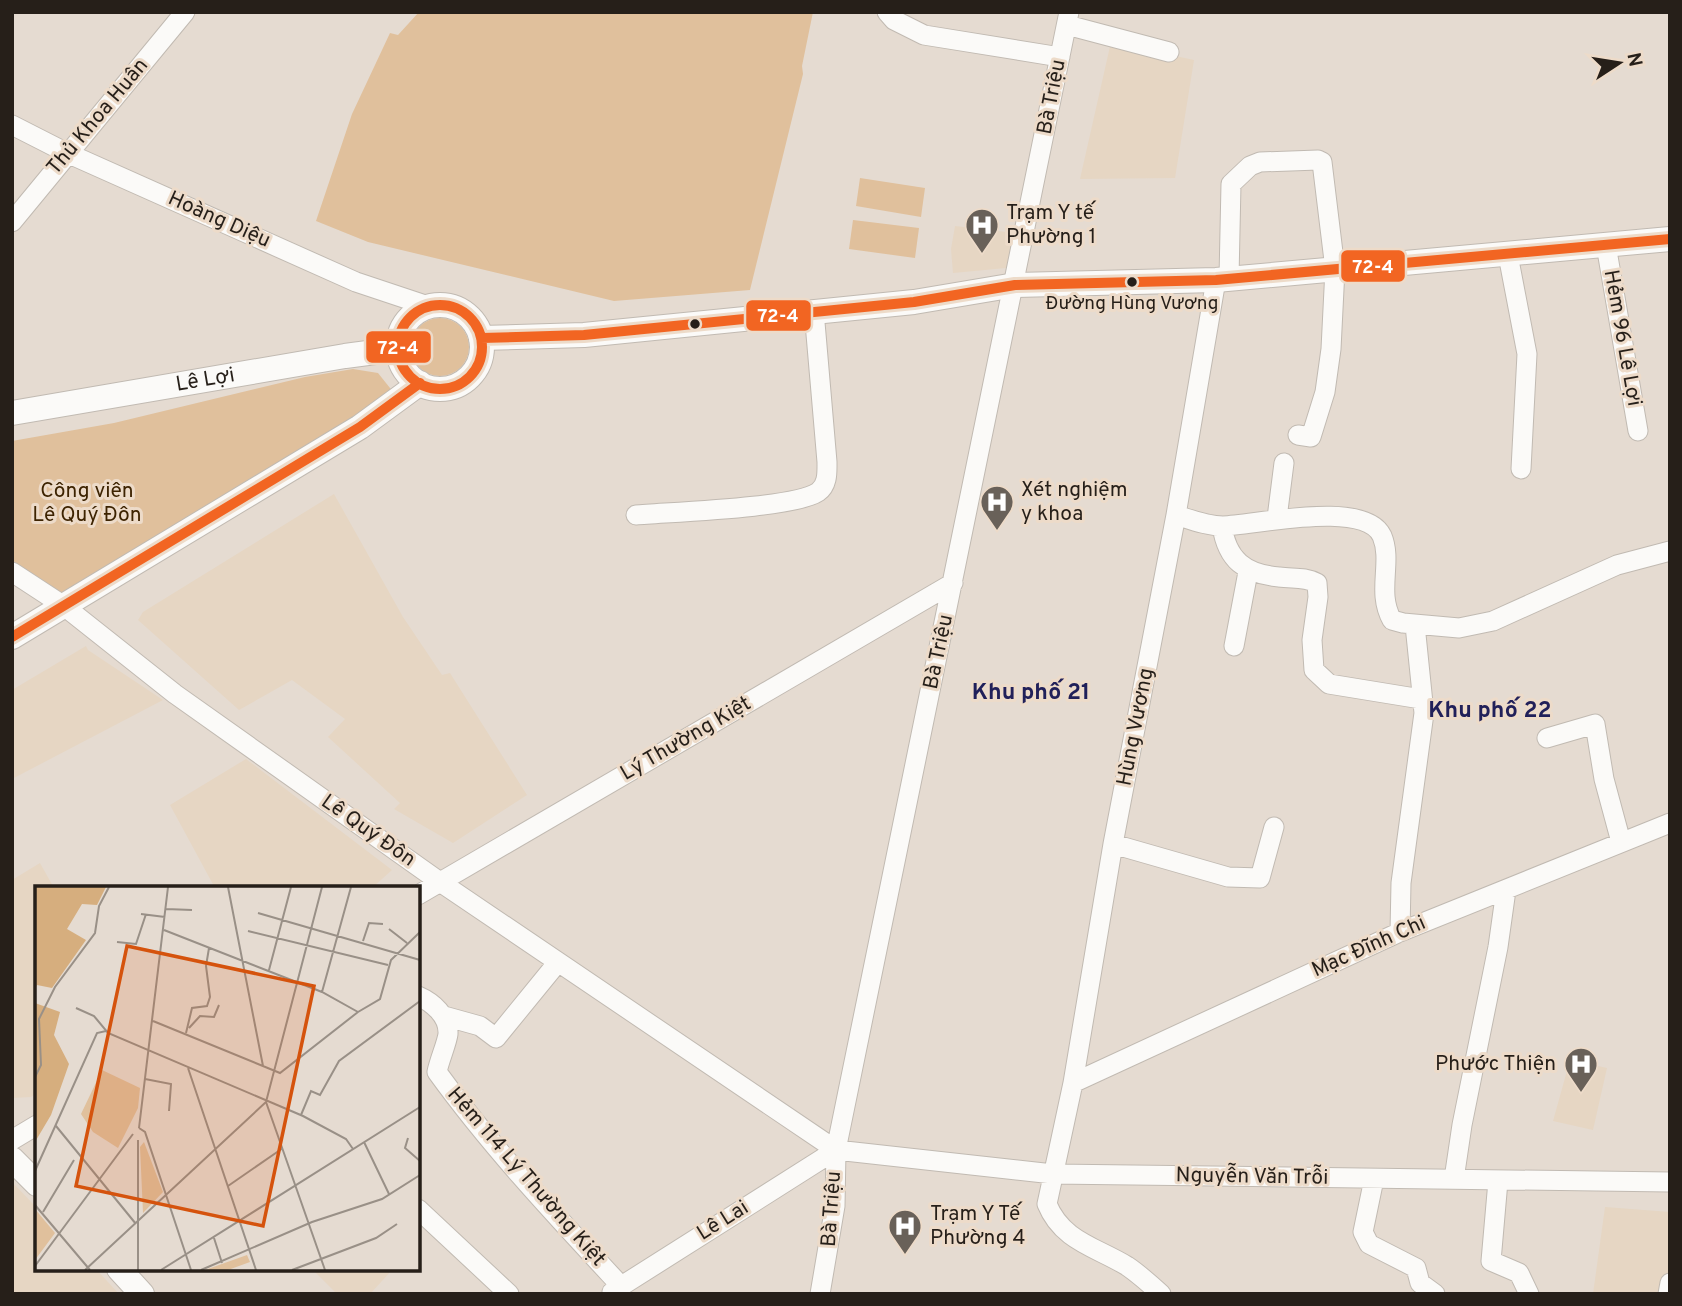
<svg xmlns="http://www.w3.org/2000/svg" width="1682" height="1306" font-family="Overpass,sans-serif">
<style>
.built{fill:#e6d6c3}
.green{fill:#e0c09c}
.lines{fill:none;stroke-linecap:round;stroke-linejoin:round}
.minor-casing{stroke:#c1bab2;stroke-width:21}
.major-casing{stroke:#c1bab2;stroke-width:26}
.minor{stroke:#fbfaf8;stroke-width:19}
.major{stroke:#fbfaf8;stroke-width:24}
.bus-1-casing{stroke:#eddbc9;stroke-width:16}
.bus-1{stroke:#f26522;stroke-width:10}
.bus-dot{fill:#261f19;stroke:#eddbc9;stroke-width:2.5}
.labels{text-anchor:middle;dominant-baseline:central;stroke-width:6;stroke-linejoin:round;paint-order:stroke}
.bus-label{font-size:19px;fill:#261f19;stroke:#eddbc9}
.street-label{font-size:21px;fill:#261f19;stroke:#eddbc9}
.poi-label{font-size:21px;fill:#261f19;stroke:#eddbc9;text-anchor:start}
.park-label{font-size:21px;fill:#3d2301;stroke:#eddbc9}
.neighbourhood-label{font-size:23px;font-weight:bold;fill:#212059;stroke:#eddbc9}
.inset-road{fill:none;stroke:#999087;stroke-width:2}
.view{fill:#d5530d;fill-opacity:0.15;stroke:#d5530d;stroke-width:3.5}
.inset-edge{fill:none;stroke:#261f19;stroke-width:3.5}
.line-badge{stroke:#eddbc9;stroke-width:2.5}
.badge-label{font-size:19px;text-anchor:middle;font-weight:bold;fill:#fff}
</style>
<rect width="100%" height="100%" fill="#e5dbd1"/>
<!-- built -->
<path class="built" d="M1111,42L1194,60L1175,178L1080,179Z
M955,226L1015,233L1011,261L1006,268L953,273L951,249Z
M334,494L403,617L442,675L450,673L527,795L453,843L394,809L400,803L328,737L345,719L292,680L239,710L138,620L143,612Z
M86,646L88,650L163,700L12,779V690Z
M246,759L392,870L372,888H215L170,805Z
M40,863L54,888H37V1093L31,1097L12,1098V880Z
M1570,1060L1607,1068L1593,1130L1553,1121Z
M12,1182L37,1208V1269H96L119,1294H12Z
M1605,1207L1670,1212V1294H1593Z
M312,1269H393L370,1294H337Z"/>
<!-- green -->
<path class="green" d="M419,12H813L802,66L803,74L750,290L614,301L368,242L316,221L352,114L390,33L398,35Z
M860,178L925,188L921,217L856,206Z
M853,220L919,228L915,258L849,249Z
M411 347a29 29 0 1 1 58 0a29 29 0 1 1-58 0Z
M353,369L378,373L394,393L59,595L12,560V441L114,423L305,377Z"/>
<g class="lines">
<defs>
<path id="minor" d="M887,12L894,20L924,35L1060,57
M1067,25L1169,52
M12,125L67,153L356,282L428,306
M12,222L185,12
M1606,245L1638,431
M1508,255L1527,354L1521,469
M1229,278L1231,184L1250,166L1260,162L1318,160L1322,162L1335,269L1331,349L1325,392L1311,437L1298,435
M636,515C671,512 795,508 818,492C828,485 827,472 827,462L814,311
M1176,515C1192,520 1207,526 1223,526C1256,525 1365,499 1382,536C1393,562 1376,592 1392,620L1403,623L1459,628L1493,621L1617,565L1670,551
M1277,518L1284,463
M1222,526C1227,560 1245,574 1279,577C1293,579 1304,576 1317,583L1318,597L1312,640L1314,670L1329,684L1421,699
M12,572L64,606L175,694L440,882L836,1150L1053,1174L1670,1182
M1234,646L1248,572
M1547,738L1595,724L1604,779L1621,842
M1113,844L1228,877L1260,878L1274,827
M418,895L953,583
M1400,932L1401,883L1424,713L1415,625
M418,996C432,1002 449,1016 448,1034C447,1043 439,1061 437,1072C492,1148 557,1217 621,1286
M444,1016L480,1026L496,1038L558,962
M1073,1083L1400,932L1670,823
M12,1140L37,1125
M1374,1179L1363,1232L1369,1244L1416,1268L1420,1283L1435,1294
M1454,1179L1462,1125L1498,947L1506,890
M1498,1181L1491,1261L1519,1273L1529,1294
M418,1209L509,1294
M612,1292L836,1150
M820,1294L835,1206L836,1150L1069,12
M1161,1294C1150,1284 1139,1274 1127,1266C1096,1247 1062,1241 1047,1204L1073,1083L1113,844L1176,515L1216,280
M1668,1294L1670,1283"/>
<g id="major">
<circle cx="440" cy="347" r="42"/>
<path d="M481,338L584,335L914,302L1015,285L1216,280L1670,239"/>
<path id="s1" d="M12,413L345,356L398,349"/>
<path d="M12,637L360,427L420,383"/>
<path d="M12,1159L37,1184"/>
<path d="M119,1269L142,1294"/>
</g>
</defs>
<!-- minor casing -->
<use href="#minor" class="minor-casing"/>
<!-- major casing -->
<use href="#major" class="major-casing"/>
<!-- minor -->
<use href="#minor" class="minor"/>
<!-- major -->
<use href="#major" class="major"/>
<defs>
<path id="bus-1" d="M398 347a42 42 0 1 1 84 0a42 42 0 1 1-84 0Z
M481,338L584,335L914,302L1015,285L1216,280L1670,239
M12,637L360,427L420,383"/>
</defs>
<!-- bus-1 casing -->
<use href="#bus-1" class="bus-1-casing"/>
<!-- bus-1 -->
<use href="#bus-1" class="bus-1"/>
</g>
<!-- icons -->
<defs>
<symbol id="hospital-pin" viewBox="-11 -11 22 30"><path d="M0 17L-7.5 6A9.5 9.5 0 1 1 7.5 6Z" fill="#696159" stroke="#eddbc9"/><path d="M-5-5h3v3.5h4V-5h3V5h-3V1.5h-4V5h-3Z" fill="#fff"/></symbol>
</defs>
<g fill-rule="evenodd">
<use href="#hospital-pin" x="963" y="206" width="38" height="52"/>
<use href="#hospital-pin" x="978" y="483" width="38" height="52"/>
<use href="#hospital-pin" x="1562" y="1045" width="38" height="52"/>
<use href="#hospital-pin" x="886" y="1207" width="38" height="52"/>
</g>
<!-- markers -->
<g class="bus-dot">
<circle cx="1132" cy="282" r="6"/>
<circle cx="695" cy="324" r="6"/>
</g>
<g class="labels">
<!-- bus labels -->
<g class="bus-label">
<text x="1132" y="304">Đường Hùng Vương</text>
</g>
<!-- street labels -->
<g class="street-label">
<text transform="translate(1052 97) rotate(-79)">Bà Triệu</text>
<text transform="translate(98 117) rotate(-50)">Thủ Khoa Huân</text>
<text transform="translate(219 220) rotate(24)">Hoàng Diệu</text>
<text transform="translate(1622 338) rotate(80)">Hẻm 96 Lê Lợi</text>
<text stroke="none"><textPath href="#s1" startOffset="196">Lê Lợi</textPath></text>
<text transform="translate(939 652) rotate(-78)">Bà Triệu</text>
<text transform="translate(1136 727) rotate(-79)">Hùng Vương</text>
<text transform="translate(686 739) rotate(-30)">Lý Thường Kiệt</text>
<text transform="translate(368 831) rotate(35)">Lê Quý Đôn</text>
<text transform="translate(1369 947) rotate(-24)">Mạc Đĩnh Chi</text>
<text transform="translate(526 1177) rotate(49)">Hẻm 114 Lý Thường Kiệt</text>
<text transform="translate(1252 1177) rotate(1)">Nguyễn Văn Trỗi</text>
<text transform="translate(832 1209) rotate(-86)">Bà Triệu</text>
<text transform="translate(723 1221) rotate(-32)">Lê Lai</text>
</g>
<!-- poi labels -->
<g class="poi-label">
<text x="1006" y="213">Trạm Y tế<tspan x="1006" dy="24">Phường 1</tspan></text>
<text x="1021" y="490">Xét nghiệm<tspan x="1021" dy="24">y khoa</tspan></text>
<text x="1556" y="1064" text-anchor="end">Phước Thiện</text>
<text x="930" y="1214">Trạm Y Tế<tspan x="930" dy="24">Phường 4</tspan></text>
</g>
<!-- park labels -->
<g class="park-label">
<text x="87" y="491">Công viên<tspan x="87" dy="24">Lê Quý Đôn</tspan></text>
</g>
<!-- neighbourhood labels -->
<g class="neighbourhood-label">
<text x="1031" y="693">Khu phố 21</text>
<text x="1490" y="711">Khu phố 22</text>
</g>
</g>
<!-- overview -->
<g transform="translate(35 886)">
<rect width="385" height="385" fill="#e5dbd1"/>
<path d="M67,184L105,202L103,222L83,262L58,246L46,228ZM109,256L128,306L108,327L105,261ZM0,323L20,347L0,374ZM212,369L215,376L193,384H170Z" fill="#e0c09c"/>
<path d="M0,1H71L62,19L47,18L32,43L51,54L17,102L2,99L0,103ZM0,117L25,126L19,149L34,178L16,229L0,256Z" fill="#d6ae7e"/>
<path class="inset-road" d="M193,1L228,180M131,23L157,24M223,27L385,74M106,28L130,31M354,43L372,57M129,44L287,106L323,126M213,45L353,79M328,55L334,37L348,38M82,56L101,58L111,28M234,84L256,1M287,106L316,1M41,122L59,130L73,147L268,230L311,253L318,263M323,126L345,113L356,74L385,46M118,135L245,187L323,126M154,142L165,130L179,131L184,119M151,147L157,122L172,120L175,111L171,80L174,62M153,182L221,384M0,191L6,179L4,133L20,101L60,47L64,20L74,1M110,193L136,198L134,225M231,216L290,384M266,229L276,205L285,209L304,175L385,115M21,240L101,338M104,242L133,1M104,242L110,246L156,384M373,252L370,262L385,275M103,254V384M329,256L354,308M0,285L62,147L71,145M193,300L248,262M0,319L55,384M8,326L39,274M179,352L187,377M0,380L98,248M50,384L231,216L287,1M126,384L385,221M166,384L277,336L347,313L385,289M257,384L341,352L362,338"/>
<path class="view" d="M92,60L279,100L228,340L41,300Z"/>
<rect width="385" height="385" class="inset-edge"/>
</g>
<g class="line-badge">
<rect x="1340" y="249" width="66" height="34" rx="7" fill="#f26522"/>
<rect x="745" y="299" width="67" height="33" rx="7" fill="#f26522"/>
<rect x="365" y="330" width="67" height="34" rx="7" fill="#f26522"/>
</g>
<g class="badge-label">
<text x="1373" y="273">72-4</text>
<text x="778" y="322">72-4</text>
<text x="398" y="354">72-4</text>
</g>
<!-- border -->
<rect width="1682" height="1306" fill="none" stroke="#261f19" stroke-width="28"/>
<!-- north arrow -->
<g transform="translate(1619 63) rotate(78)" stroke="#eddbc9" stroke-width="5" paint-order="stroke">
<path d="M0-5L12 26L0 18L-12 26Z" fill="#261f19"/>
<text y="-10" font-size="19" font-weight="bold" text-anchor="middle" fill="#261f19">N</text>
</g>
</svg>
